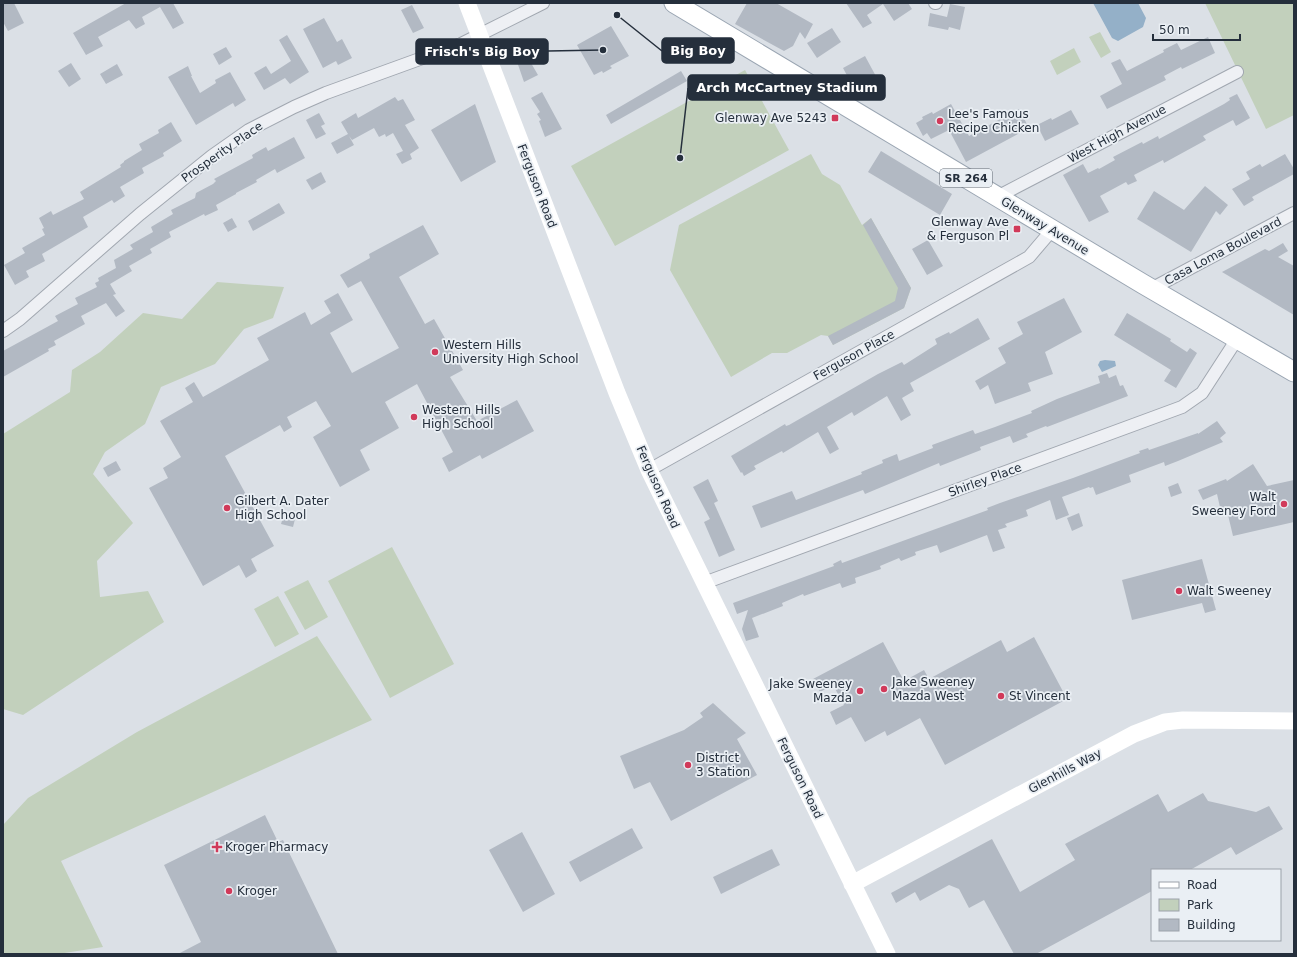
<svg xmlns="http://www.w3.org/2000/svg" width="1297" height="957" font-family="'DejaVu Sans',sans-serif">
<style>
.green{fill:#c2d0bc}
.water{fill:#94b0c8}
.building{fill:#b2b9c3}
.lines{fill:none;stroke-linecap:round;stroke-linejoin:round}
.street-casing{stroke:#a1a7b0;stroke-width:14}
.primary-casing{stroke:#9aa5b2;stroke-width:21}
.street{stroke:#eef0f4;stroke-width:12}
.secondary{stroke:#fff;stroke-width:17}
.primary{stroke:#fff;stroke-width:19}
.poi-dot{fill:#d13a5a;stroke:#eaeff4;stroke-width:1.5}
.labels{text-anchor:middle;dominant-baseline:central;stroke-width:3.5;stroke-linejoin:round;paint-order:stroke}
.shield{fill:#eaeff4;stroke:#606973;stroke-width:1}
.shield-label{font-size:11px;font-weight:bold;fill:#252f3c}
.poi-label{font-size:12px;fill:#252f3c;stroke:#eaeff4;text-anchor:start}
.street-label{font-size:12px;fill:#252f3c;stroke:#eaeff4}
.leader{fill:none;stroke:#252f3c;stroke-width:1.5}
.callout-dot{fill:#252f3c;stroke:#eaeff4;stroke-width:1.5}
.callout{fill:#252f3c;stroke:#252f3c;stroke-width:1.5}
.callout-label{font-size:13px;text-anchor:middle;font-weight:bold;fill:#fff}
</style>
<rect width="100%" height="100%" fill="#dbe0e6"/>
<!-- green -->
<path class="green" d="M1205,3H1294V115L1266,129Z
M1100,32L1111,52L1101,58L1089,37Z
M1074,48L1081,62L1057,75L1050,61Z
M745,70L789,150L615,246L571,166Z
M811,154L822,174L840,185L862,225L871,218L911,288L904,308L833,345L828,336L821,335L787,353H772L731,377L670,270L679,225Z
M217,282L284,287L273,318L244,329L215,364L161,387L145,424L105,452L93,474L133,523L97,561L100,597L148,591L164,622L23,715L3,709V434L70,392L72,370L100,352L143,313L182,319Z
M392,547L454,664L390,698L328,581Z
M308,580L328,617L305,630L284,592Z
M278,596L299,634L275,647L254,609Z
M317,636L372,720L61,861L103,947L58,954H3V825L28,798L137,732Z"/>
<!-- water -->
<path class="water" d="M1093,3H1138L1146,18L1143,27L1118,41L1112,38Z
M1105,360L1115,361L1116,366L1102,372L1098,365L1100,361Z"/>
<!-- building -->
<path class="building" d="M3,3H14L24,23L8,31L3,22Z
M126,3H173L184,23L173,29L160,7L142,17L145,24L136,29L129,20L98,37L103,46L86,55L73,33Z
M747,3H776L813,24L805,39L800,32L793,46L784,51L735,24Z
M846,3H908L912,9L894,21L883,4L867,15L872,23L863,28Z
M950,4L965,7L960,30L949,27L948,30L928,26L930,13L947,17Z
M412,5L424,28L413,33L401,10Z
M324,18L337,42L342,39L352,58L338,65L336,61L323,68L303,29Z
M611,26L629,56L610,66L612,68L603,73L602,71L594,75L577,45Z
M832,28L841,42L817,58L807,43Z
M287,35L309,72L290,84L285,78L264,90L254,73L266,66L271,74L291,61L279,40Z
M1208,37L1215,53L1182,69L1181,67L1164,76L1166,80L1107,109L1100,96L1122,84L1111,63L1120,59L1127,71L1164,52L1163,50L1177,43L1181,50Z
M226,47L232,57L219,65L213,54Z
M524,51L538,75L524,82L515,56Z
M865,56L878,80L876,81L878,85L858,96L843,68Z
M71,63L81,79L69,87L58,71Z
M117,64L123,75L106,84L100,74Z
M188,66L192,76H191L200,93L216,83L215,80L230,72L246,100L235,107L233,103L196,125L168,77Z
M681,71L687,81L611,124L606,115Z
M542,92L562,129L545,137L539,121L541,120L537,114L540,112L531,98Z
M1237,94L1250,118L1236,126L1233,120L1203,136L1206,140L1164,163L1163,160L1134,175L1137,181L1128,185L1126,182L1100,196L1109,212L1089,222L1063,175L1083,164L1088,173L1098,168L1099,169L1115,160L1113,157L1142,142L1143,144L1158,136L1159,139L1224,104L1230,100L1229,98Z
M395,97L398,101L403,99L415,120L405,125L419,148L410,154L412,159L402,164L396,154L403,151L393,133L386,137L385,134L379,137L374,128L352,140L349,136L354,145L337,154L331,143L348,134L341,122L356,113L358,118Z
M475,104L496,162L461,182L431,130Z
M951,104L969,136L1019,109L1029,128L966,162L949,130L931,139L927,133L923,136L916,123L923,119L922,117L932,112L933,114Z
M1071,110L1079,124L1045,141L1037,125L1051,118L1052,120Z
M319,113L325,124L321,126L326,134L316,139L306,120Z
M171,122L182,141L163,153L164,156L142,168L144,173L120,187L125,196L114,203L112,200L83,217L88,227L42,254L45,261L26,271L29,277L15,285L4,265L25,253L22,248L45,235L42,229L44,228L39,218L51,211L53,215L84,199L80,192L121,167L120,165L124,162V161L142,150L139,144L159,133L158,130Z
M294,137L305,158L277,173L275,169L256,180L257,182L236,193V194L216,205L218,210L205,216L204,214L169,232L171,237L150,249L152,253L129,266L132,271L110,284L116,294L113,295L125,311L116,317L106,303L81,316L85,324L54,341L56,345L48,349L49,351L3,377V351L58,321L55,316L78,304L75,298L97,287L95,283L99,281L98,278L116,268L114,260L133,249L130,245L153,232L151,227L173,214L171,210L195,198L196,193L213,184L216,181L214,179L253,158L252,155L266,147L268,151Z
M881,151L952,194L940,215L868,172Z
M1285,154L1294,169V174L1252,197L1254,200L1244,206L1232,189L1250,179L1246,172L1260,164L1262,167Z
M321,172L326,182L312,190L306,180Z
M1205,186L1228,205L1220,215L1216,211L1191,252L1137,219L1154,191L1184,210Z
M279,203L285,213L253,231L248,221Z
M232,218L237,227L228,232L223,223Z
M871,218L911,288L904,308L833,345L828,336L895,301L898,288L863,225Z
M423,225L439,254L399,277L425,324L434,319L463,370L450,377L477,421L517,400L534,431L482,459L480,455L449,472L442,458L453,452L417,384L385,402L399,428L360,450L370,470L340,487L313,437L331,426L316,401L287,417L292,427L284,432L280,425L225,456L274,546L251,559L257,571L246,578L239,565L203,586L149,488L168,478L163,468L181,457L160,421L193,402L185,388L194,382L203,397L269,360L257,338L305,312L311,325L331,313L324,301L338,293L353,320L330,333L352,373L399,348L361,281L348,288L340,275L370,258L369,254Z
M928,240L943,266L927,275L912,249Z
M1283,243L1288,251L1278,257L1294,266V315L1222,272L1265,249L1269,251Z
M1064,298L1082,332L1045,352L1053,374L1028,383L1031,391L995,404L988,385L980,390L975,381L1006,363L998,348L1023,334L1017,322Z
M1127,313L1171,339L1170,341L1187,352L1190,348L1197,353L1176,388L1164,381L1171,370L1114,335Z
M978,318L990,339L910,383L914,391L902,398L911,415L901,421L887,396L854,416L852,412L827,427L839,449L830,454L818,432L783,453L782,451L754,466L756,469L744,476L742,472L741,473L731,456L785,424L786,426L789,425L878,374L902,362L904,365L937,344L935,339L949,332L950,334Z
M1107,373L1109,378L1116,375L1120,386L1123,385L1128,396L1047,427L1046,426L1026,434L1028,437L1013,443L1010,436L980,447L981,450L940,466L939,463L865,494L863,490L761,528L752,506L792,491L796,500L862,474L861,472L883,463L882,460L897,454L899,461L933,448L932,445L973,430L975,434L995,427L1032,413L1031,411L1057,399L1100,383L1098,376Z
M1217,421L1226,433L1220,438L1223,442L1178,461L1165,466L1164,462L1129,475L1131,482L1096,495L1093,487L1090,488L1089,487L1062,497L1069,515L1056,520L1050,500L1026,510L1028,516L1005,524L1007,527L998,530L1005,548L993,552L987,535L940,553L937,545L915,552L916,555L901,561L899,558L880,566L881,569L855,578L856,583L842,588L840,583L804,596L803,594L782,603L783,606L752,618L759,637L746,641L742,629L748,610L737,614L733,603L834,566L833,564L841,560L842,563L988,510L987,508L1000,503L1073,478L1140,453L1139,451L1148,448L1149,450L1198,433V434Z
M116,461L121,470L108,477L103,468Z
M1253,464L1267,486L1294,480V522L1233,536L1228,515L1222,516L1217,494L1203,500L1198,490L1226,479L1227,481Z
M708,479L718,501L714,503L735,550L719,557L704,522L710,519L693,487Z
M1178,483L1182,493L1171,497L1168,487Z
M285,511L296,515L293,527L281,524Z
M1079,513L1083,526L1072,531L1067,518Z
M1202,559L1216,610L1205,613L1202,603L1132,620L1122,580Z
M1034,637L1067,699L945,765L920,718L887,736L885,731L865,742L851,717L836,725L830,712L844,705L833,685L820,692L813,679L883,642L904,681L924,670L929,679L1001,640L1007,652Z
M713,703L746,733L737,739L757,775L671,821L650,782L634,789L620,756L684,730L703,717L700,713Z
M1203,793L1208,801L1256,812L1269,806L1283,829L1236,855L1231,847L1190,870H1152V891L1036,954H1014L984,900L969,908L959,889L949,885L920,901L915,892L896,903L891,893L992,839L1020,892L1075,860L1065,844L1158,794L1168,812Z
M265,815L278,842L283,840L338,954H178L201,942L164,865Z
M632,828L643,848L580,882L569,862Z
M522,832L555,894L523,912L489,850Z
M772,849L780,865L721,894L713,877Z"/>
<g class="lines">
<defs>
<path id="street" d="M935,3H936
M997,197L1237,72
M1151,289L1294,213
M3,331L20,319L140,214L212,156L249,130L294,107L326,93L461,44L543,3
M649,470L1029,257L1052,230
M704,583L1182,407L1202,393L1237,339"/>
<path id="primary" d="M674,3L1143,284L1294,372"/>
</defs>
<!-- street casing -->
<use href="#street" class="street-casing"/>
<!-- primary casing -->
<use href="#primary" class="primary-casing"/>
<!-- street -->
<use href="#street" class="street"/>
<!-- secondary -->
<path class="secondary" d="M467,3L617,393L649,470L887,954
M852,884L1134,734L1165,722L1183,720L1294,721"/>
<!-- primary -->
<use href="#primary" class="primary"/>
</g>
<!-- markers -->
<g class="poi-dot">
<rect x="831" y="114" width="8" height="8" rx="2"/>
<circle cx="940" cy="121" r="4"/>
<rect x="1013" y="225" width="8" height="8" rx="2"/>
<circle cx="435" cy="352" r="4"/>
<circle cx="414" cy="417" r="4"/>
<circle cx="1284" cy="504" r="4"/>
<circle cx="227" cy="508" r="4"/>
<circle cx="1179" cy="591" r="4"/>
<circle cx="884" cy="689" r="4"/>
<circle cx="860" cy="691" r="4"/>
<circle cx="1001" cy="696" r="4"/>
<circle cx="688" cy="765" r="4"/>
<path d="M215 841h4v4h4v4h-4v4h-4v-4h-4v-4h4z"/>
<circle cx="229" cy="891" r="4"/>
</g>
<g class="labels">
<!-- shield labels -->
<rect class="shield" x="940" y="169" width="52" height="18" rx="3"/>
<g class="shield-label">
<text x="966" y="178">SR 264</text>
</g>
<!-- poi labels -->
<g class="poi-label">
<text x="948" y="114">Lee's Famous<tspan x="948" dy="14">Recipe Chicken</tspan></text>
<text x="827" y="118" text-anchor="end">Glenway Ave 5243</text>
<text x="1009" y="222" text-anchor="end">Glenway Ave<tspan x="1009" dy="14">&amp; Ferguson Pl</tspan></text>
<text x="443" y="345">Western Hills<tspan x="443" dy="14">University High School</tspan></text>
<text x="422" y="410">Western Hills<tspan x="422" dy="14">High School</tspan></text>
<text x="1276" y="497" text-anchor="end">Walt<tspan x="1276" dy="14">Sweeney Ford</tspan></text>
<text x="235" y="501">Gilbert A. Dater<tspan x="235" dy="14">High School</tspan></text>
<text x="1187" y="591">Walt Sweeney</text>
<text x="892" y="682">Jake Sweeney<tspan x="892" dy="14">Mazda West</tspan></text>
<text x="852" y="684" text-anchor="end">Jake Sweeney<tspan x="852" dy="14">Mazda</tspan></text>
<text x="1009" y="696">St Vincent</text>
<text x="696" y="758">District<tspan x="696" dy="14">3 Station</tspan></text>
<text x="225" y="847">Kroger Pharmacy</text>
<text x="237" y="891">Kroger</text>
</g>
<!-- street labels -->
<g class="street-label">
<text transform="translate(1117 134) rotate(-28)">West High Avenue</text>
<text transform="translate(222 152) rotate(-35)">Prosperity Place</text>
<text transform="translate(537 186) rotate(69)">Ferguson Road</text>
<text transform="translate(1045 226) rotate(31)">Glenway Avenue</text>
<text transform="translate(1223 251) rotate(-28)">Casa Loma Boulevard</text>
<text transform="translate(854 355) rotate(-29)">Ferguson Place</text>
<text transform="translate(985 480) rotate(-20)">Shirley Place</text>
<text transform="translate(658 487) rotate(66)">Ferguson Road</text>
<text transform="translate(1065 771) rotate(-28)">Glenhills Way</text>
<text transform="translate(800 778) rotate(64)">Ferguson Road</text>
</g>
</g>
<!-- callouts -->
<path class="leader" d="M617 15L662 51M603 50L548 51M680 158L688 88"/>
<g class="callout-dot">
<circle cx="617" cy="15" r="4"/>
<circle cx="603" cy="50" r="4"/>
<circle cx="680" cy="158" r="4"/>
</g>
<g class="callout">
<rect x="662" y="38" width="72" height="25" rx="4"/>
<rect x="416" y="39" width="132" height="25" rx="4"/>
<rect x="688" y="75" width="197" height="25" rx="4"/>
</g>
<g class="callout-label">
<text x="698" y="55">Big Boy</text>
<text x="482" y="56">Frisch's Big Boy</text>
<text x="787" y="92">Arch McCartney Stadium</text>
</g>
<!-- border -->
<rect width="1297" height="957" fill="none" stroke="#252f3c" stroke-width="8"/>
<!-- legend -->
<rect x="1151" y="869" width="130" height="72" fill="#eaeff4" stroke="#9ba2aa"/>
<rect x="1159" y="882" width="20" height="6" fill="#ffffff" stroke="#9ba2aa"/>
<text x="1187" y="889" font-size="12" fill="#252f3c">Road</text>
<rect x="1159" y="899" width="20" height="12" fill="#c2d0bc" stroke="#9ba2aa"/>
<text x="1187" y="909" font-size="12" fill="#252f3c">Park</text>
<rect x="1159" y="919" width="20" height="12" fill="#b2b9c3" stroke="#9ba2aa"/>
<text x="1187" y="929" font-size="12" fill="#252f3c">Building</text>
<!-- scale -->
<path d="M1153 34v6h87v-6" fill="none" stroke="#252f3c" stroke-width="2"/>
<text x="1159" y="34" font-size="12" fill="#252f3c" stroke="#eaeff4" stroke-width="3" paint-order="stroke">50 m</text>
</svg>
